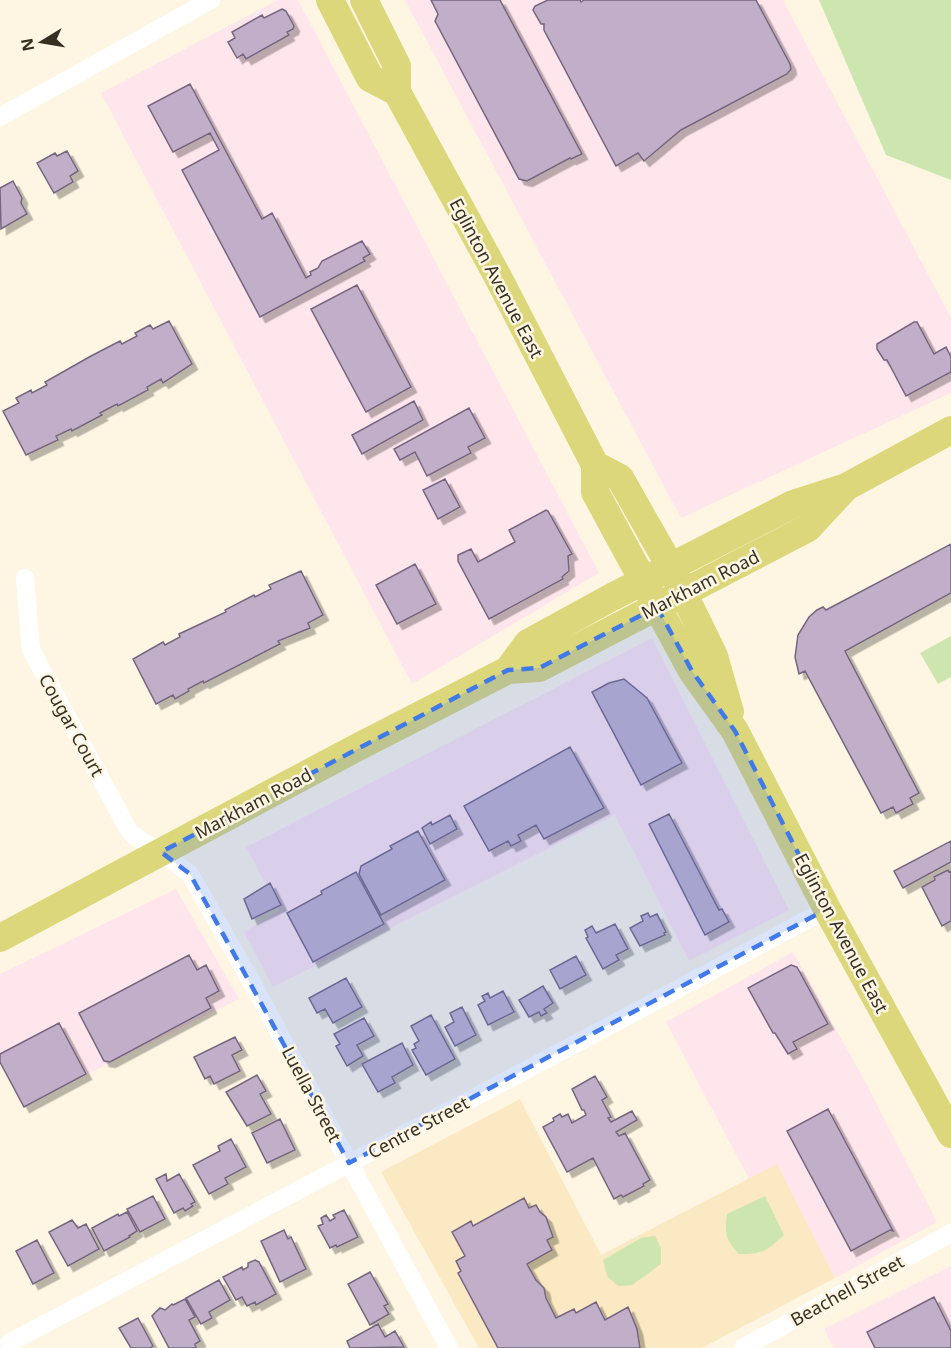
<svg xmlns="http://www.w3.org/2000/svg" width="951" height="1348" font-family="'Noto Sans',sans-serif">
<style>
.commercial{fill:#ffe5ec}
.built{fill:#fae9c2}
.green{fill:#cde6af}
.building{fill:#c1afca;stroke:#76657e;stroke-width:1.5;filter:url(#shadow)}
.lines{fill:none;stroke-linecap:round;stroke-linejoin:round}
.minor{stroke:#fff;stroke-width:18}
.primary{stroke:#dcd77a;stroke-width:28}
.marked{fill:#4079e9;fill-opacity:0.2;stroke:#4079e9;stroke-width:4.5;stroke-dasharray:12 8;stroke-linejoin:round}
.labels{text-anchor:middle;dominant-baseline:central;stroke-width:5;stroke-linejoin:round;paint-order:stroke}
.street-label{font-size:18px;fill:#363024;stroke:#fef6e3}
</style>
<defs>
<filter id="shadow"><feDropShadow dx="5.5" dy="5.5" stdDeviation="0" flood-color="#0004"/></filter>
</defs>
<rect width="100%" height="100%" fill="#fef6e3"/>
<!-- commercial -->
<path class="commercial" d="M278,0H298L599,573L412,684L101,93Z
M405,0H783L951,318V393L681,518Z
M652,638L789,910L689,961L615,815L273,987L244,932L280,911L246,847Z
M176,889L239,999L23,1106L0,1060V974Z
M793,952L868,1087L937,1222L835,1278L777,1165L749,1179L666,1022Z
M951,1266V1348H834L824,1329Z"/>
<!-- built -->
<path class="built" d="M520,1099L601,1255L777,1164L835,1278L702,1348H479L381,1172Z"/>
<!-- green -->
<path class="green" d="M819,0H951V180L886,155Z
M951,636V677L938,684L920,653Z
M765,1196L784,1235C768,1250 762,1255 739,1254C726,1240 724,1234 727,1214Z
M655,1236L661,1248V1264L632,1285L618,1286L607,1276L603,1260L641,1238Z"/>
<!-- building -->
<path class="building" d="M431,0H500L582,154L571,159L570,158L527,181L519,179L435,21L438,14Z
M548,0H580L581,2L584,0H756L790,64L791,69L787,74L681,130L644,161L638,153L616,166L544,30V24H541L533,10L535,6Z
M282,9L286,11L294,26L293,29L287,32L289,35L246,59L243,54L237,58L228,42L235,38L232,32L262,15L264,18Z
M190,84L262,219L272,213L306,278L311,275L310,272L318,268L322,261L362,241L370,254L363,258L365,261L260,317L182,170L219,150L210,133L173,152L148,106Z
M67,151L78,171L70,176L73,182L54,193L37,163L55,153L57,156Z
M13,181L22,198L21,203L27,214L1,229L0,188Z
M357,285L411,387L366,412L311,309Z
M169,321L192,364L163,383L161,379L147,387L148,390L118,406L117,404L100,413L102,415L72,431L71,429L56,436L58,440L26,455L3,411L19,403L16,398L31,390L32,393L47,385L45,382L91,356L120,341L122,344L137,336L135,333L150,325L153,329Z
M914,322H917L934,354L946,347L951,357V372L906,396L887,360H884L877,349V344Z
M414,401L423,420L362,454L352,435Z
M469,408L485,438L468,447L471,453L427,476L415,452L400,460L394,449Z
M445,479L460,507L438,519L423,490Z
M546,510L548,511L572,554L568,556L569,571L562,577L563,579L489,619L458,561V555L471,549L478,562L515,542L509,530Z
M951,544V593L845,651L919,793L910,798L913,804L896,813L893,807L881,813L805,671L799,674L795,657L798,635L809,617L817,610L823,607L826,610Z
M415,564L436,604L397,624L376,585Z
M301,571L323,615L308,623L310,628L278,641L280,644L204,683L203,681L188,689L189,691L175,699L173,695L156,704L133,659L163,642L165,645L180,637L179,634L226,612L225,610L254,595L255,597L271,589L269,585Z
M624,679L647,698L682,763L641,785L592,692L609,683Z
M570,747L604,808L544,839L536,825L518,835L521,841L511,846L508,841L489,851L464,806Z
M669,814L719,910L722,909L729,922L705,935L649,824Z
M450,815L457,829L430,844L422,828L431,822L432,825Z
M418,831L445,880L381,915L359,874L361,866L392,849L390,846Z
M951,841V862L903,888L894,871Z
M948,870L949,872L951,871V921L942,926L922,887L935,880L934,877Z
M356,872L384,924L313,962L287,913L322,894L321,891Z
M270,883L281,905L252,919L244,899Z
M648,913L650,917L657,914L666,932L664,933L665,935L640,946L630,928L643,921L641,916Z
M615,924L628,949L616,955L619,960L603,969L586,938L588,937L585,930L592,926L596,933Z
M189,955L197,970L206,965L219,991L206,998L211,1008L110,1062L104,1061L79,1013Z
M576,956L586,975L560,989L550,970Z
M791,965L797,967L828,1024L793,1042L797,1049L788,1054L775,1033H773L748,988Z
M346,978L362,1007L333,1023L325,1009L317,1013L309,998Z
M543,986L553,1003L544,1009L547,1013L541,1016L539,1012L529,1017L519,1000Z
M503,991L514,1012L488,1025L478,1005L485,1001L482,996L488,993L490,998Z
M462,1007L476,1035L455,1046L445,1027L454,1022L450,1013Z
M431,1015L455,1059L426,1075L412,1050L416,1048L414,1044L419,1041L411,1026Z
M364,1018L374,1036L357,1045L363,1056L347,1066L336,1046L340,1044L334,1034Z
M59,1023L86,1074L24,1107L0,1062V1054Z
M235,1037L242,1050L232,1055L240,1071L214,1084L210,1076L205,1079L194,1057Z
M402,1043L413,1065L392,1077L395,1083L378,1092L362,1064Z
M257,1075L266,1091L260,1094L271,1114L247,1126L226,1092Z
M595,1076L607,1097L602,1100L611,1117L608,1118L611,1122L632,1111L637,1120L616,1132L619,1136L625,1133L650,1180L643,1184L644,1186L623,1197L621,1195L614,1199L593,1158L567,1172L543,1127L554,1121L553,1118L560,1114L562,1117L568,1114L572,1123L586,1115L584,1110H582L572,1089Z
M828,1109L893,1231L890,1230L851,1251L787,1131Z
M280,1119L295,1150L267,1163L252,1133Z
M231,1139L246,1167L225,1178L228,1184L209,1194L193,1165L220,1151L218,1146Z
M166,1174L167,1181L179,1174L195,1202L191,1204L193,1206L185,1211L183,1208L174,1213L156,1179Z
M153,1196L165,1219L140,1232L127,1209Z
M524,1198L529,1208L536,1205L540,1212L546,1217L553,1237L547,1240L552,1250L527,1264L536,1280L544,1288L546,1298L556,1318L574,1309L576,1313L596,1302L605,1320L628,1307L637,1329L640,1348H498L458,1273L461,1271L456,1261L465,1256L452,1232L471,1221L473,1226Z
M344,1210L358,1237L337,1247L336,1245L330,1248L318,1226L323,1224L321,1218L326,1215L330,1221L335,1218L333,1215Z
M127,1212L137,1231L129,1236L130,1237L104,1251L92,1228L118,1214L119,1216Z
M72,1220L78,1228L86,1224L99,1249L68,1266L49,1232Z
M284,1230L288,1239L291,1237L306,1269L280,1282L261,1241Z
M37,1240L54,1273L33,1284L16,1251Z
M255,1260L259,1262L276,1294L256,1305L255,1302L247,1306L242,1297L236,1300L223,1277L242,1267L243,1270L248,1267V1263Z
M370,1272L388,1304L384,1306L389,1314L370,1325L348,1284Z
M219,1280L230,1300L209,1312L212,1318L201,1324L186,1298Z
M934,1297L951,1331V1348H875L867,1332Z
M185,1299L195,1317L189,1320L200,1341L195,1344L196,1348H169L152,1316L160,1308L165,1310L172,1304L173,1305Z
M138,1318L153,1346L150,1348H131L119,1328Z
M378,1324L385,1337L395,1331L404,1347L350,1348L347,1341Z"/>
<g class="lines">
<!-- minor -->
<path class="minor" d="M0,117L211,0
M25,578L31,650L128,829L134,836L161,852L190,874L256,990L449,1348
M9,1343L581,1041L827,909
M743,1348L951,1233"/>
<!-- primary -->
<path class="primary" d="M330,0L370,78L397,92
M364,0L397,66V92L499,279L595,465V492L692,671L735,731L827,909L951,1134
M595,465L620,478L670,566L714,656L730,712
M508,670L528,643L612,597L793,504L846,487L951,430
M0,938L356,748L508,670L539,668L808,528L846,487"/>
</g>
<!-- marked area -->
<path class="marked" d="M657,607L692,671L735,731L827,909L349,1163L190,874L161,852L508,670L539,668Z"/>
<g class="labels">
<!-- street labels -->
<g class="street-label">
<text transform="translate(497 278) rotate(62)">Eglinton Avenue East</text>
<text transform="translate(700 584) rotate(-27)">Markham Road</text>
<text transform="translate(72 725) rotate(61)">Cougar Court</text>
<text transform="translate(253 803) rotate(-28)">Markham Road</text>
<text transform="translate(842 933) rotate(62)">Eglinton Avenue East</text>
<text transform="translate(312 1094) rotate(62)">Luella Street</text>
<text transform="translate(418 1127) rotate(-28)">Centre Street</text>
<text transform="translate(847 1290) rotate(-29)">Beachell Street</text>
</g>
</g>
<!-- north arrow -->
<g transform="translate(42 42) rotate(259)" stroke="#fef6e3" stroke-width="4.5" paint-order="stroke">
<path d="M0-4.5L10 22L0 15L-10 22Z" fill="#363024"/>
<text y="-9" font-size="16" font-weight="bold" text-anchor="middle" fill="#363024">N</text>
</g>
</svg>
